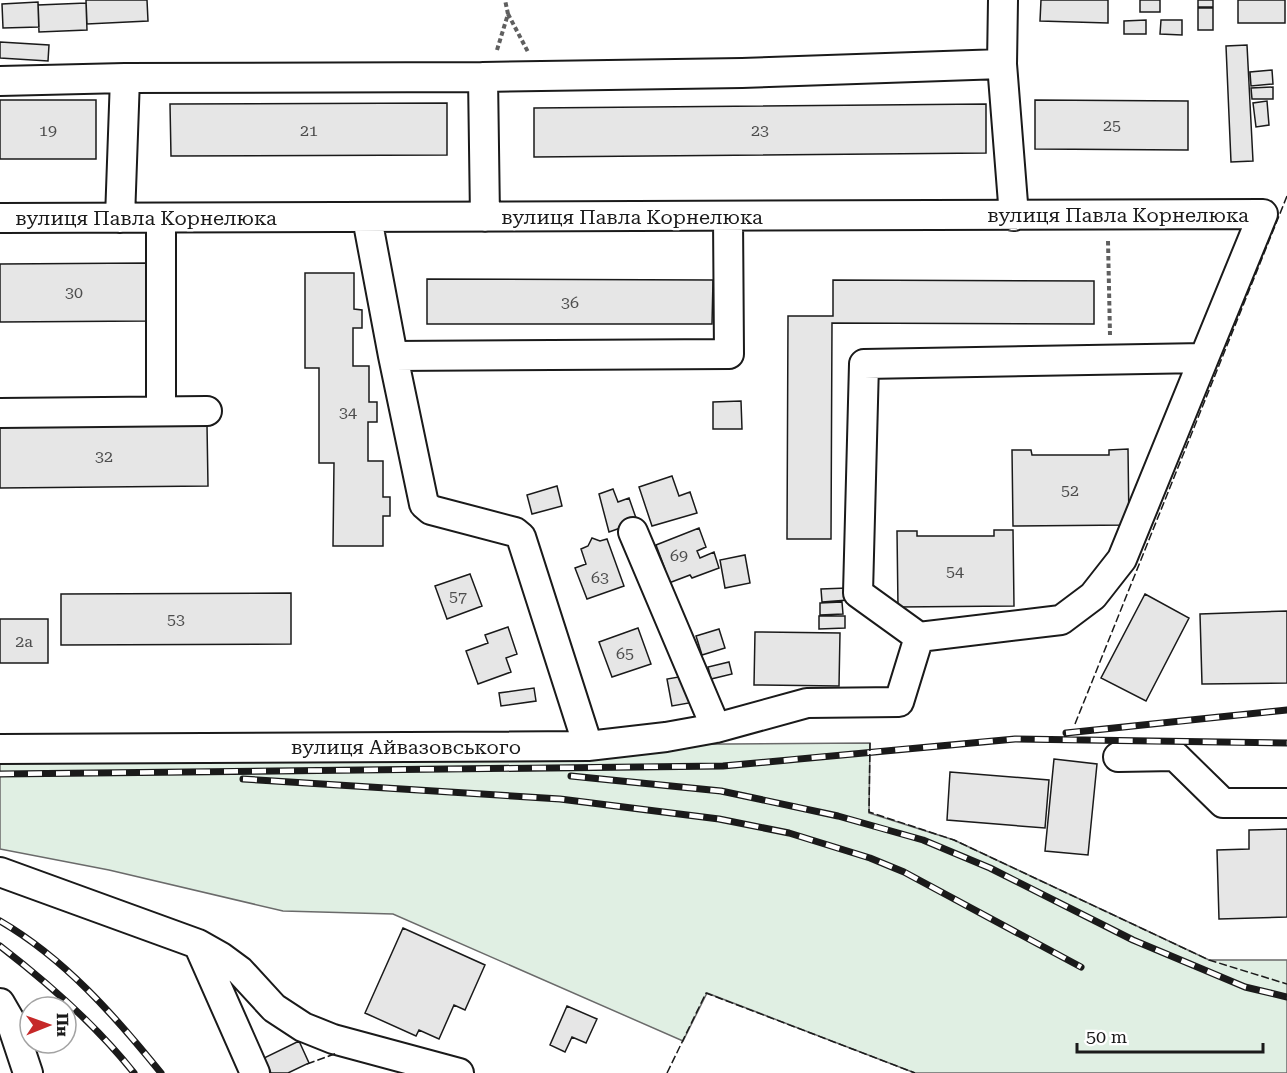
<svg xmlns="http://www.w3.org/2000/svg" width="1287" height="1073" font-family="'Roboto Serif',serif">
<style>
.green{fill:#e0efe3;stroke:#6a6a6a;stroke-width:1.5}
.building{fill:#e6e6e6;stroke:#1a1a1a;stroke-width:1.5}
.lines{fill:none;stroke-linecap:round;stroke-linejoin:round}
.minor-casing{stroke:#1a1a1a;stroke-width:32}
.path{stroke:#5f5f5f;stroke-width:4;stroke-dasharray:4.5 3;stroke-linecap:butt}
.minor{stroke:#fff;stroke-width:28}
.rail-casing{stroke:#1a1a1a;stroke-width:7}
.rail{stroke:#fff;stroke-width:4.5;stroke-dasharray:14;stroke-linecap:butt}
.fence{stroke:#1a1a1a;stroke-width:1.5;stroke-dasharray:8 3;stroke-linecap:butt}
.labels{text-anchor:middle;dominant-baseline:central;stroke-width:4.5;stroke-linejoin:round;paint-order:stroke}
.number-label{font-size:16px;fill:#4d4d4d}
.street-label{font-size:20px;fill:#1a1a1a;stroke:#fff}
</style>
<rect width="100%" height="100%" fill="#fff"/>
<!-- green -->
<path class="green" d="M870,743L869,813L954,840L1209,960H1287V1073H915L707,993L683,1041L393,914L283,911L109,870L0,849V749Z"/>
<!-- building -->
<path class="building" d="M86,0H147L148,21L87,24Z
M1041,0H1108V23L1040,21Z
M1140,0H1160V12H1140Z
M1198,0H1213V7H1198Z
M1238,0H1285V23H1238Z
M38,2L39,27L3,28L2,4Z
M86,3L87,30L39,32L38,5Z
M1198,8H1213V30H1198Z
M1146,20V34H1124V21Z
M1161,20H1182V35L1160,34Z
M0,42L49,45L48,61L0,58Z
M1247,45L1253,161L1231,162L1226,46Z
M1272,70L1273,84L1251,86L1250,72Z
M1273,87V99H1252L1251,88Z
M0,100H96V159H0Z
M1035,100L1188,101V150L1035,149Z
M1267,101L1269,125L1256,127L1253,103Z
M447,103V155L171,156L170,104Z
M986,104V153L534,157V108Z
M147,263V321L0,322V264Z
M305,273H354V309L362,310V328H353V366H369V402H377V422H368V461H383V497H390V516H383V546H333L334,463H319V368H305Z
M427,279L713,280L712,324H427Z
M833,280L1094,281V324L832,323L831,539H787L788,316H833Z
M741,401L742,429H713V402Z
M207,425L208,486L0,488V427Z
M1128,449L1129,525L1013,526L1012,450H1031L1032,455H1109V450Z
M672,476L679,496L690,492L697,513L652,526L639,487Z
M557,486L562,506L532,514L527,495Z
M613,489L618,502L629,498L636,518L624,522L626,526L609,532L599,494Z
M699,528L706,547L697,551L700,558L714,552L719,568L692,578L690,575L661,586L656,572L665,569L656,545Z
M994,530H1013L1014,606L898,607L897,531H917V536H994Z
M592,538L600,541L607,539L624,586L587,599L575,568L586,564L581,549L588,546Z
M745,555L750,583L725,588L720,560Z
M470,574L482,606L447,619L435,586Z
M847,588L848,600L822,602L821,589Z
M291,593V644L61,645V594Z
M1145,594L1189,618L1146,701L1101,678Z
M842,602L843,614L820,615V603Z
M1287,611V683L1202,684L1200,614Z
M819,616H845V628L819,629Z
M0,619H48V663H0Z
M508,627L517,654L506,658L511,672L478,684L466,651L488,643L485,635Z
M638,628L651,664L612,677L599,642Z
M719,629L725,648L702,655L696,636Z
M755,632L840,633L839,686L754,685Z
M729,662L732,674L711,679L708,667Z
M684,676L689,703L672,706L667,679Z
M534,688L536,701L501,706L499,693Z
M1054,759L1097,764L1088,855L1045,851Z
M950,772L1049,780L1045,828L947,820Z
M1287,829V917L1219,919L1217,850L1249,849V830Z
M403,928L485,965L465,1010L454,1005L439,1039L419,1030L416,1036L365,1013Z
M567,1006L597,1019L586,1043L572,1037L565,1052L550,1045Z
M299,1041L309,1063L288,1073H271L264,1058Z"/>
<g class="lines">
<defs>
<path id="minor" d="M1003,0L1002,64L1014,216
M483,77L485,217
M0,81L125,78
M0,218L1263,214L1204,358L864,364L858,593L919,637
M120,218L125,78L483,77L742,73L1002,64
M367,218L393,356L424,504L431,510L515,532L521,537L588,746
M393,356L729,354L728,217
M161,411V218
M0,413L207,411
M633,532L716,728
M0,749L588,746L666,737L716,728L807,703L899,702L919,637L1061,620L1093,596L1122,559L1204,358
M1118,757L1175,756L1223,803H1287
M0,872L198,944L221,957L240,971L274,1008L303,1027L333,1039L459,1073
M198,944L255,1073
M0,1003L11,1022L28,1073"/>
</defs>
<!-- minor casing -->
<use href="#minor" class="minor-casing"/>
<!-- path -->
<path class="path" d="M508,14L528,52
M497,50L508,14L505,0
M1108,241L1110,335"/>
<!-- minor -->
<use href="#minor" class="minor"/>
<defs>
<path id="rail" d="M1066,733L1287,710
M0,774L723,766L1015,739L1287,743
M571,776L721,791L838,816L923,840L990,868L1133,940L1245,987L1287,997
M243,779L560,799L719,819L789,833L870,858L904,872L1081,967
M0,921C64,958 115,1016 161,1073
M0,946C48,983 96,1025 134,1073"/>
</defs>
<!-- rail casing -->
<use href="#rail" class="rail-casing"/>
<!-- rail -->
<use href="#rail" class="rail"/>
<!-- fence -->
<path class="fence" d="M1075,724L1287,196
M870,743L869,812L954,840L1209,960L1287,984
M307,1064L337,1053
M667,1073L706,993L915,1073"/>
</g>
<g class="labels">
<!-- number labels -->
<g class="number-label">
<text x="1112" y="125">25</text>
<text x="48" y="130">19</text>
<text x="309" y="130">21</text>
<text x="760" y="130">23</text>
<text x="74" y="292">30</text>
<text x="570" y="302">36</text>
<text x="348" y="412">34</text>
<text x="104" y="456">32</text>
<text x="1070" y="490">52</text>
<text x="679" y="555">69</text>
<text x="955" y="571">54</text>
<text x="600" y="577">63</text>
<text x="458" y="596">57</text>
<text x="176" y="619">53</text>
<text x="24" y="641">2а</text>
<text x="625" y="653">65</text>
</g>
<!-- street labels -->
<g class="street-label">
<text x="1118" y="215">вулиця Павла Корнелюка</text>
<text x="632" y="217">вулиця Павла Корнелюка</text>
<text x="146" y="218">вулиця Павла Корнелюка</text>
<text x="406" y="747">вулиця Айвазовського</text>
</g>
</g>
<!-- north arrow -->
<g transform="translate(48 1025) rotate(89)"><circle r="28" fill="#ffffff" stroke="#a3a3a3" stroke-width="1.5"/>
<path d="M0-4.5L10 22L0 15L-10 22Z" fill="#c62828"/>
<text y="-9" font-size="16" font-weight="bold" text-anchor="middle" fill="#1a1a1a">Пн</text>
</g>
<!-- scale -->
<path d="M1077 1043v9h186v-9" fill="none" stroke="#1a1a1a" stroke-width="3"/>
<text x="1086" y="1043" font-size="18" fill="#1a1a1a" stroke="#ffffff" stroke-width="4.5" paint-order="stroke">50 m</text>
</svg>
